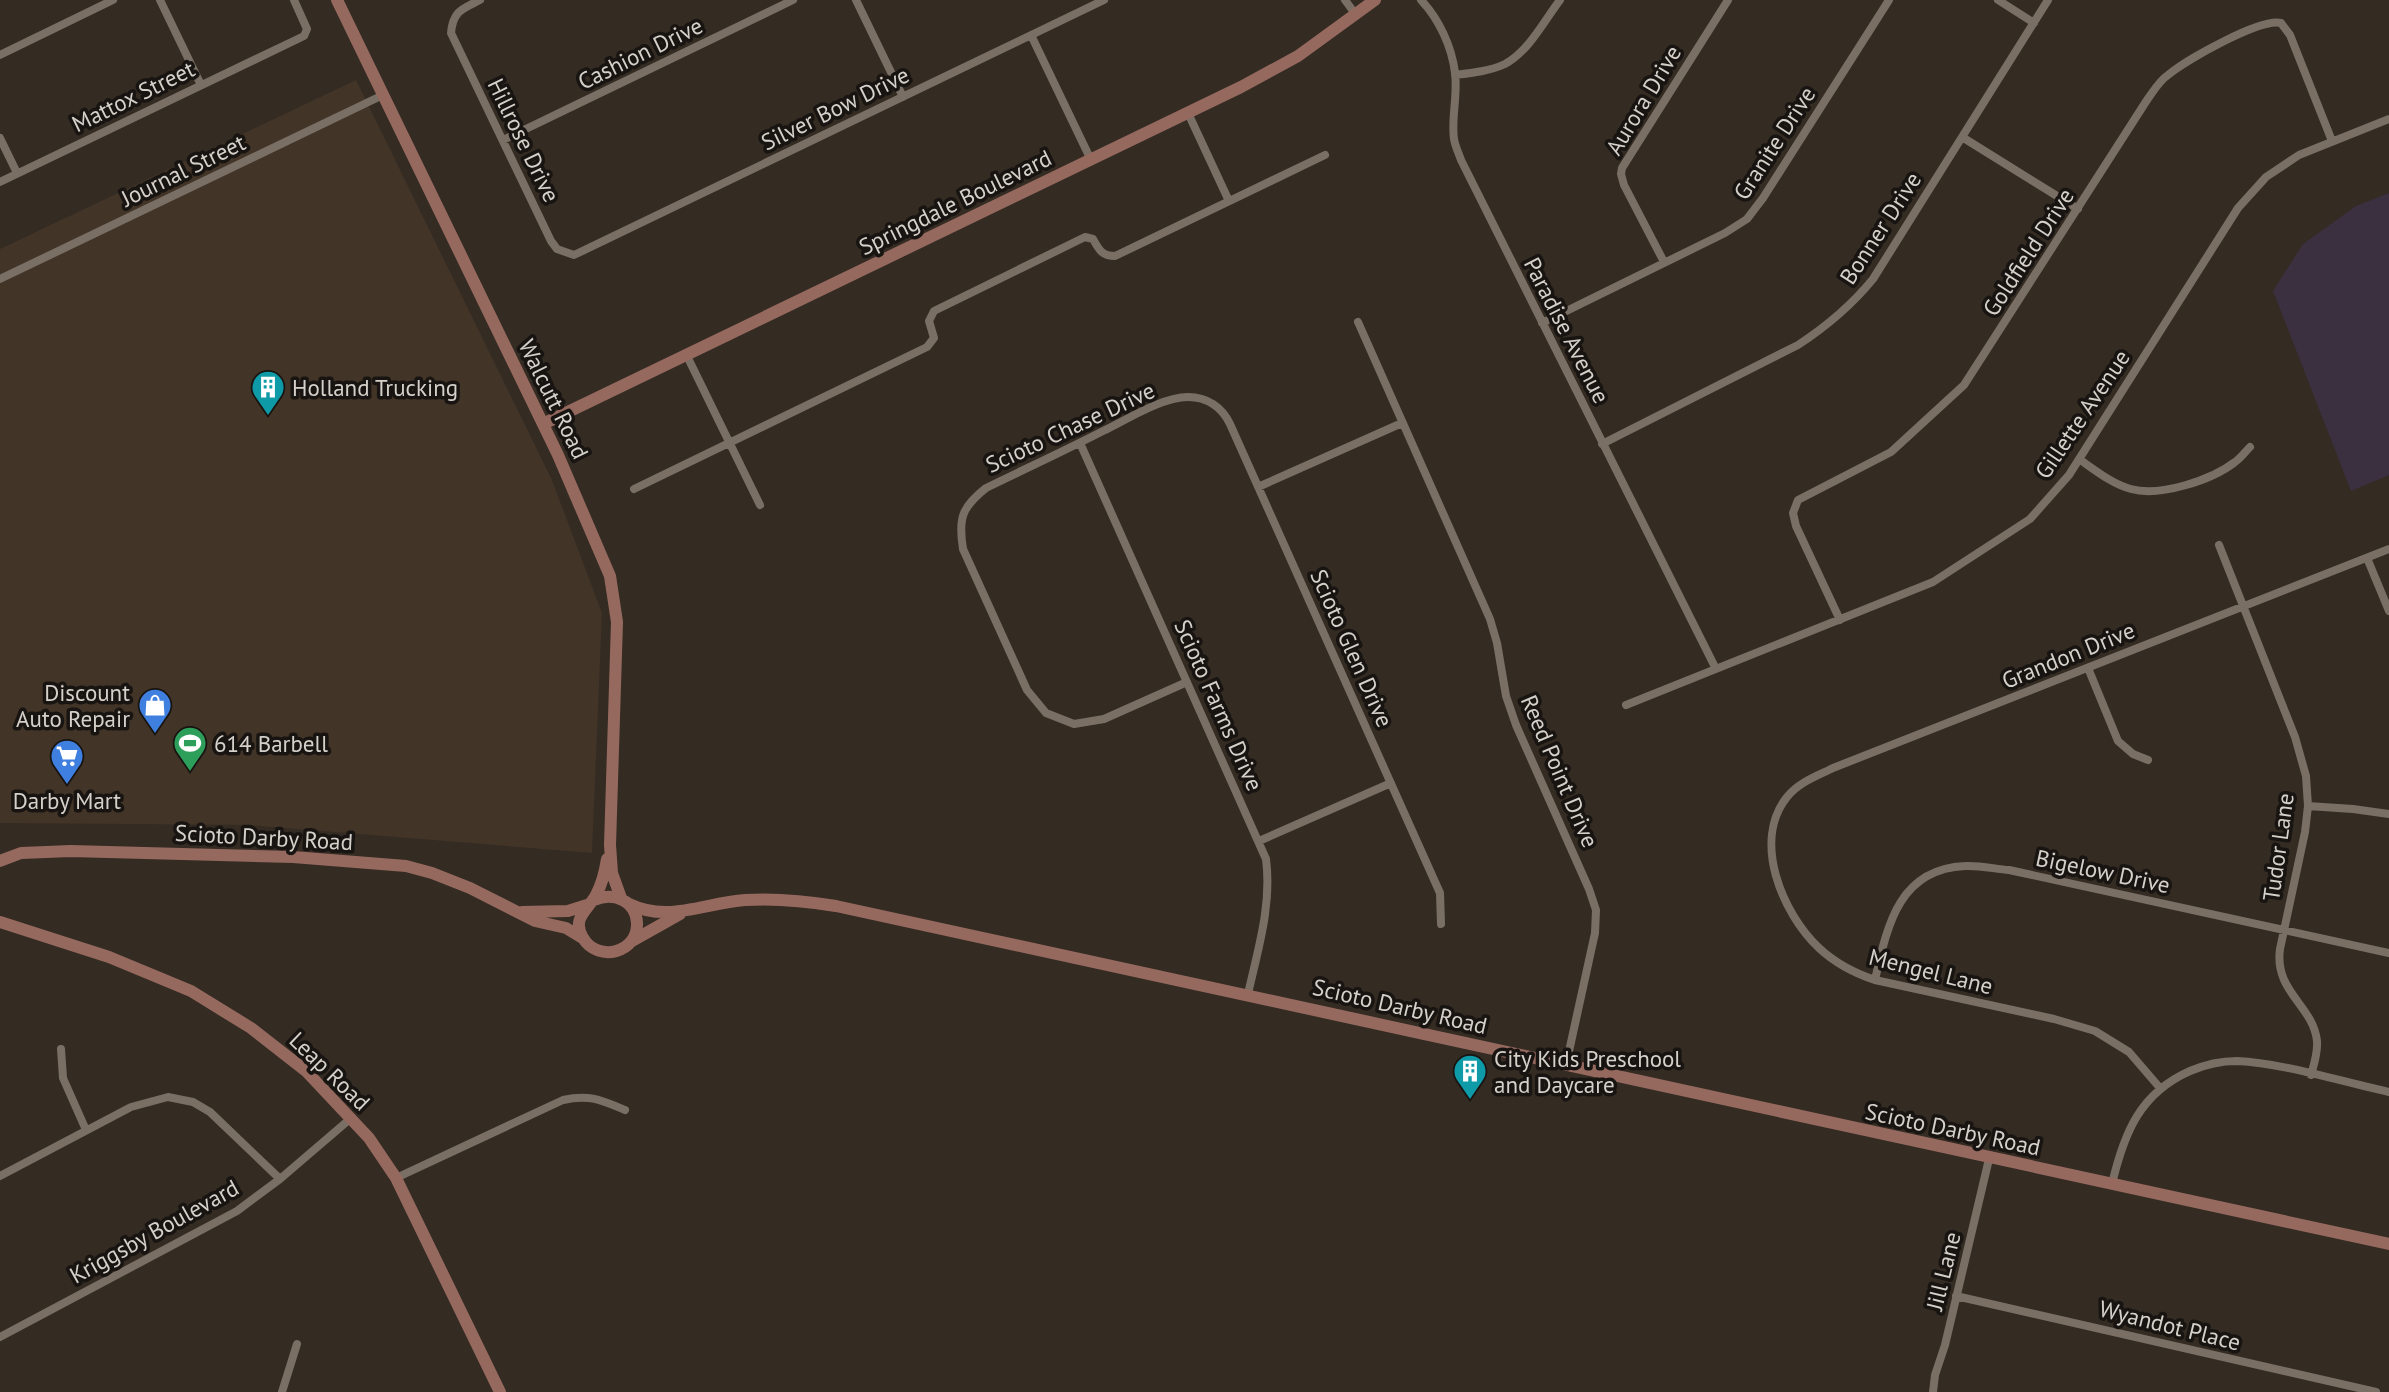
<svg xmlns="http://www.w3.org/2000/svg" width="2389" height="1392" font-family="'PT Sans',sans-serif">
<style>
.built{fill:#423427}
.education{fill:#3b303f}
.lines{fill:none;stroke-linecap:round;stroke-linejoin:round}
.street{stroke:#796f65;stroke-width:8}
.secondary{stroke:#96695f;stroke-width:12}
.labels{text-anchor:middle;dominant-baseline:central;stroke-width:7;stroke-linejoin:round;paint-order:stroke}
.street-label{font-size:23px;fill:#d6d0ca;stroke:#181411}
.poi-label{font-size:23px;fill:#d6d0ca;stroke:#181411;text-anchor:start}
</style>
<rect width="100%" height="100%" fill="#342b23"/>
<!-- built -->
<path class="built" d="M356,80L552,480L602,613L592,853L249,825L0,823V249Z"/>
<!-- education -->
<path class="education" d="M2389,193V475L2351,491L2273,291L2303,244L2356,206Z"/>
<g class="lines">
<!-- street -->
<path class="street" d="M160,0L201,85
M480,0C462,9 453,11 451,33L551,241L557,249L574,255L1104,0
M856,0L903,97
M1345,0L1356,15
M1421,0C1439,19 1452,47 1455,73C1458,95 1451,118 1454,139C1455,146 1459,154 1461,160L1716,669
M1998,0L2034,23
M1031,35L1091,160
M0,55L113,0
M1455,75C1472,73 1490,71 1505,64C1529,51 1544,21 1560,0
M1188,113L1229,201
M1962,137L2078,209
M0,138L17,173
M503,140L793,0
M0,182L304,36L307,29L294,0
M1664,262L1624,185L1621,174L1622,168L1728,0
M0,279L383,95
M1358,322L1490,619L1497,643L1506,696L1516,725L1589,889L1596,910L1595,933L1566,1065
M1542,323L1725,233L1747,219L1763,198L1889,0
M687,356L760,505
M1080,443L1266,859C1272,905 1258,949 1248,994
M1602,444L1798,345C1827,326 1851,306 1873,279L2048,0
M2079,459C2095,470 2112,484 2131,489C2160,497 2212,480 2235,462C2241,458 2245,452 2250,447
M1258,487L1402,423
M634,489L927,347L934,338L929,321L934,311L1085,237L1093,239C1099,250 1102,256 1115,256L1325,155
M2219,545L2295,737L2306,776L2308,806L2305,832L2280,949C2274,992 2313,1005 2317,1041C2318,1053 2314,1064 2311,1075
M2367,558L2389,611
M1840,620L1796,526L1793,513L1798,500L1891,452L1964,385L2147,100C2153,92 2159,81 2168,75C2186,60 2260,18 2281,23L2290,35L2332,141
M2088,668L2118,741L2133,754L2148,760
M1187,682L1104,719L1074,724L1046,713L1027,690L963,549C958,518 962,507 986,488C1025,469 1064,451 1103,431C1126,420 1162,397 1188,397C1207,397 1222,407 1230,424L1440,893L1441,924
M1626,705L1933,582L2030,519L2069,475L2238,208L2266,177L2299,155L2389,119
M2308,806L2353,809L2389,814
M1259,841L1391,783
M1875,980C1887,927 1898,869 1965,866C1979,865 1995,869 2009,870L2389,953
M61,1049L63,1078L86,1130
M2160,1088L2129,1052L2095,1031L2054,1019L1875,980C1854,973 1835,963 1819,948C1782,913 1752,841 1787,797C1799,782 1817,776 1833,768L2389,549
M0,1176L131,1107L168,1097L193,1102L210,1112L280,1179
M396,1178L563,1100C589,1094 601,1100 625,1110
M2112,1184C2124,1133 2140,1093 2190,1071C2204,1065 2222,1061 2237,1061C2283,1063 2343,1082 2389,1092
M1956,1296L2376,1392
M0,1337L237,1211L280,1179L350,1119
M282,1392L297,1344
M1933,1392L1935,1375L1945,1345L1989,1159"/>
<!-- secondary -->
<path class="secondary" d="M337,0L558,455L610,576L617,622L610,845L612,873L621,898
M543,424L1241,87L1298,56L1375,0
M0,861L21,853L71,851L293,857L406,866L432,873L470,888L535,921L566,928L584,939
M594,900C613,892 636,900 637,923C638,953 598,963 583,938C571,918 588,910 596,895C602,884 605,872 607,859
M629,904C668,923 704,903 745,900C776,898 806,901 836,906C1354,1017 1871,1134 2389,1244
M522,912L568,911L587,905
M0,922L109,957L191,991L251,1028L306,1071L369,1138L396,1178L500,1392
M632,941L680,914"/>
</g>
<!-- icons -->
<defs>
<symbol id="building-pin" viewBox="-11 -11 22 30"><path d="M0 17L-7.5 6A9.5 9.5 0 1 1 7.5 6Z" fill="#0f9aa8" stroke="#181411"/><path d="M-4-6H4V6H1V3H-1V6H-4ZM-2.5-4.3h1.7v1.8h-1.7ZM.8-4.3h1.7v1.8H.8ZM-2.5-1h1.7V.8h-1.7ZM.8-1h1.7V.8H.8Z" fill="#fff"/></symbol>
<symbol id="shop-pin" viewBox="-11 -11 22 30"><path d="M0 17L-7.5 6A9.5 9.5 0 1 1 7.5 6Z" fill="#3f7fe0" stroke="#181411"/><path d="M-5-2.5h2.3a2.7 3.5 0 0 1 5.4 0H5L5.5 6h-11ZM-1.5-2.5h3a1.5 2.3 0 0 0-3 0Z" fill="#fff"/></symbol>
<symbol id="stadium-pin" viewBox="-11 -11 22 30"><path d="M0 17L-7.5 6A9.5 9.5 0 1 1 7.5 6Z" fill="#2e9e5b" stroke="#181411"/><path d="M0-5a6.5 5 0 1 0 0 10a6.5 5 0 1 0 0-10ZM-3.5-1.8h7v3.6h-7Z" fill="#fff"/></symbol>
<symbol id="supermarket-pin" viewBox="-11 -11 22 30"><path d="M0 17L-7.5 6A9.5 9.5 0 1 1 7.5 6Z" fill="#3f7fe0" stroke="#181411"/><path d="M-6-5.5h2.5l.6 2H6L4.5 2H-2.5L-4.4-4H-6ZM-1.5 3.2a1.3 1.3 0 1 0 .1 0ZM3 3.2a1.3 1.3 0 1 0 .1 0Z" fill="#fff"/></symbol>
</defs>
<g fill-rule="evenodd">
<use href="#building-pin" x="249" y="368" width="38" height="52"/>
<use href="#shop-pin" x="136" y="686" width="38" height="52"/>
<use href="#stadium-pin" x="171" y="724" width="38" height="52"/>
<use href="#supermarket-pin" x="48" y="737" width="38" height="52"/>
<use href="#building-pin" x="1451" y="1052" width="38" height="52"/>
</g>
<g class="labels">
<!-- street labels -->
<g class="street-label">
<text transform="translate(640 53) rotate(-26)">Cashion Drive</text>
<text transform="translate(133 96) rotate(-26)">Mattox Street</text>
<text transform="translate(1643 100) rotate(-59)">Aurora Drive</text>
<text transform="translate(835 108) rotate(-26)">Silver Bow Drive</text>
<text transform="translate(524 140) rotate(64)">Hillrose Drive</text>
<text transform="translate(1774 143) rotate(-57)">Granite Drive</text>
<text transform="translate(183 170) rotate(-26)">Journal Street</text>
<text transform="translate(955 202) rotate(-26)">Springdale Boulevard</text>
<text transform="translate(1880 228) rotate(-57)">Bonner Drive</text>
<text transform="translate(2028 252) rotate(-57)">Goldfield Drive</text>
<text transform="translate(1567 330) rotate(63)">Paradise Avenue</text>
<text transform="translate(554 399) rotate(64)">Walcutt Road</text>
<text transform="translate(2082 414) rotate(-56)">Gillette Avenue</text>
<text transform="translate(1070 427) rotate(-25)">Scioto Chase Drive</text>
<text transform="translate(1352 648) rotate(66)">Scioto Glen Drive</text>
<text transform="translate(2068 655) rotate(-22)">Grandon Drive</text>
<text transform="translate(1219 705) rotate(66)">Scioto Farms Drive</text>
<text transform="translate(1560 771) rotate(67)">Reed Point Drive</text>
<text transform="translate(264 837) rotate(3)">Scioto Darby Road</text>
<text transform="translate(2278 847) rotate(-82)">Tudor Lane</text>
<text transform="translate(2103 871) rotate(12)">Bigelow Drive</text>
<text transform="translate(1931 971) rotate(14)">Mengel Lane</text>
<text transform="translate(1400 1006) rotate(13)">Scioto Darby Road</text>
<text transform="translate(330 1071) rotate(44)">Leap Road</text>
<text transform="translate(1953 1129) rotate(12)">Scioto Darby Road</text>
<text transform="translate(154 1231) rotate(-29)">Kriggsby Boulevard</text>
<text transform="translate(1943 1271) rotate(-76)">Jill Lane</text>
<text transform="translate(2170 1325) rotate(14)">Wyandot Place</text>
</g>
<!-- poi labels -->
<g class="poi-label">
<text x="292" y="387">Holland Trucking</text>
<text x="130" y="692" text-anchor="end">Discount<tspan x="130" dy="26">Auto Repair</tspan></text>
<text x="214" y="743">614 Barbell</text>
<text x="67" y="800" text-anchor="middle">Darby Mart</text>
<text x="1494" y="1058">City Kids Preschool<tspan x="1494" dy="26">and Daycare</tspan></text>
</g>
</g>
</svg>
